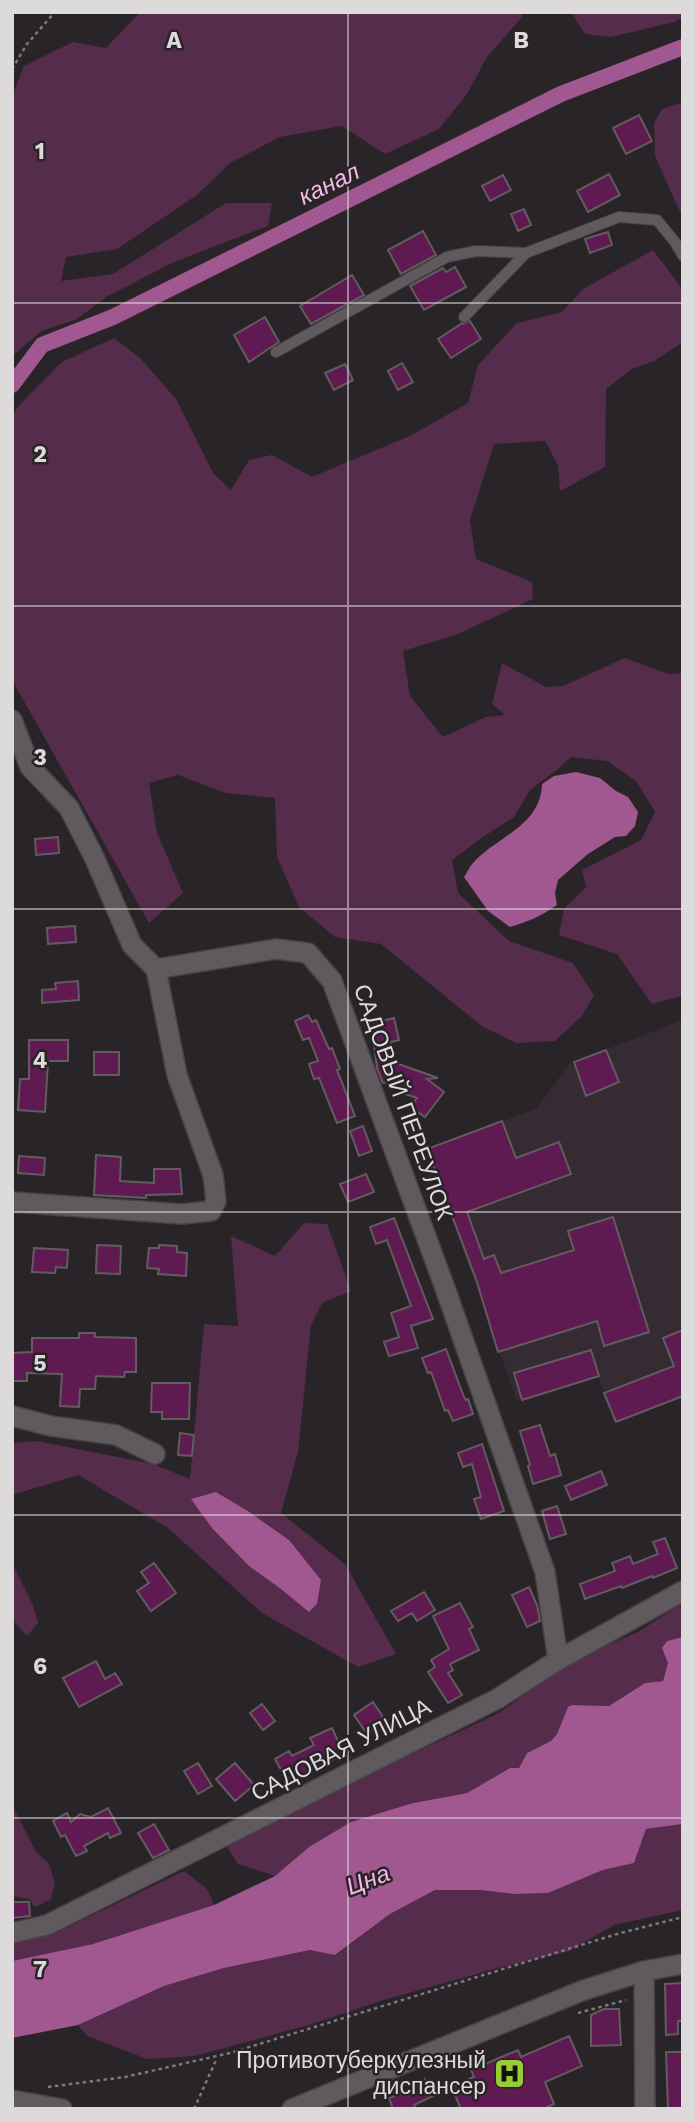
<svg xmlns="http://www.w3.org/2000/svg" width="695" height="2121" font-family="'Work Sans',sans-serif">
<style>
.built{fill:#362b33}
.green{fill:#552c4b;fill-rule:evenodd}
.water{fill:#a1578f}
.lines{fill:none;stroke-linecap:round;stroke-linejoin:round}
.canal{stroke:#a1578f;stroke-width:16}
.building{fill:#5f1a51;stroke:#625c60;stroke-width:2}
.service-casing{stroke:#474245;stroke-width:12}
.minor-casing{stroke:#474245;stroke-width:22}
.path{stroke:#7d797b;stroke-width:2.5;stroke-dasharray:3.5 3.5;stroke-linecap:butt}
.service{stroke:#605a5e;stroke-width:10}
.minor{stroke:#605a5e;stroke-width:19}
.grid{fill:none;stroke:#dddadc;stroke-width:2;stroke-opacity:0.55}
.labels{text-anchor:middle;dominant-baseline:central;stroke-width:5;stroke-linejoin:round;paint-order:stroke}
.street-label{font-size:23px;fill:#dddadc;stroke:#292427}
.poi-label{font-size:23px;fill:#dddadc;stroke:#292427;text-anchor:end}
.water-label{font-size:24px;font-style:italic;fill:#f5b8e4;stroke:#292427}
.grid-label{font-size:23px;text-anchor:middle;font-weight:bold;fill:#dddadc;stroke:#292427;stroke-width:5;stroke-linejoin:round;paint-order:stroke}
</style>
<rect width="100%" height="100%" fill="#292427"/>
<!-- built -->
<path class="built" d="M683,1020V1396L616,1422L598,1377L517,1401L427,1149L536,1109L569,1064Z"/>
<!-- green -->
<path class="green" d="M140,12H521L522,17L487,57L467,94L439,129L385,154L342,126L280,137L230,163L197,195L117,249L66,257L61,281L113,274L226,203H272L268,226L174,262L106,297L77,319L42,331L12,356V96L24,66L73,42L106,48Z
M571,12H683V17L674,22L611,37L585,34Z
M683,102V219L655,156L654,123L662,109Z
M653,250L683,290V342L654,361L632,369L606,389L605,467L560,491L558,465L545,441L494,444L470,520L476,559L532,582L533,599L458,634L403,651L410,696L443,737L486,717L505,715L492,704L502,663L546,687L563,686L625,658L668,674L683,673V996L652,1004L617,954L559,935L564,909L586,887L582,870L641,840L655,812L637,782L607,761L571,757L558,769L530,790L514,817L483,837L452,860L458,893L509,941L573,963L594,995L582,1016L555,1041L516,1043L483,1027L381,944L335,937L299,907L277,857L275,798L226,793L178,775L149,783L157,833L183,893L149,923L12,680V415L22,402L62,362L114,338L140,358L176,399L213,473L231,490L249,460L272,455L312,477L412,435L468,403L478,365L517,323L562,312L583,289Z
M304,1223L327,1224L351,1291L322,1303L311,1325L298,1452L281,1513L345,1564L396,1654L358,1667L262,1613L168,1528L78,1475L12,1495V1443L37,1441L153,1464L190,1479L204,1324L238,1326L231,1236L275,1256ZM217,1492L248,1511L289,1540L317,1603L309,1611L282,1589Z
M12,1563L33,1605L38,1623L27,1636L15,1623L12,1614Z
M678,1606L683,1608V1637L667,1641L668,1663L663,1681L645,1683L609,1706L572,1705L568,1708L557,1734L551,1741L527,1753L519,1768H510L467,1793L412,1803L309,1847L275,1876L238,1864L224,1842L499,1713L570,1661L638,1632Z
M12,1805L36,1852L49,1864L55,1883L51,1899L35,1907L29,1899L12,1896Z
M683,1824V1910L614,1925L569,1951L498,1968L387,1999L309,2025L195,2056L147,2059L87,2036L78,2025L164,1986L224,1968L310,1950L336,1955L390,1914L435,1890H480L515,1894L548,1893L603,1870L634,1863L646,1829Z
M184,1871L207,1889L214,1905L93,1944L12,1961V1940L55,1933Z"/>
<!-- water -->
<path class="water" d="M576,772L600,778L616,791L628,797L638,812L635,826L626,836L615,837L588,854L558,880L555,893L557,905C543,915 528,922 510,927L488,911L464,877C467,873 469,867 473,863C496,837 541,826 542,784L554,776Z
M216,1492L248,1511L289,1540L321,1580L317,1604L309,1612L281,1589L249,1566L212,1528L191,1499Z
M683,1637V1824L646,1829L634,1863L603,1870L548,1893L515,1894L480,1890H435L390,1914L335,1955L310,1950L224,1968L164,1986L78,2025L12,2038V1961L93,1944L214,1905L275,1876L309,1847L351,1822L413,1803L467,1793L510,1768H519L527,1753L551,1741L557,1734L568,1707L572,1705L609,1706L645,1683L663,1681L668,1663L662,1648L667,1641Z"/>
<g class="lines">
<!-- canal -->
<path class="canal" d="M12,385L42,345L113,317L561,94L683,47"/>
</g>
<!-- building -->
<path class="building" d="M639,115L652,141L626,154L613,128Z
M609,174L620,195L588,212L577,191Z
M503,175L511,190L490,201L482,186Z
M524,209L531,225L518,231L511,214Z
M423,231L436,255L401,274L388,250Z
M608,232L612,245L590,253L585,239Z
M455,267L466,287L424,310L410,286L443,268L446,272Z
M352,275L364,295L311,324L300,306Z
M265,317L279,342L249,362L234,335Z
M470,321L481,339L451,358L438,339L461,324Z
M402,363L413,382L398,390L388,371Z
M345,364L353,380L334,390L325,373Z
M58,837L59,853L36,855L35,839Z
M75,926L76,942L48,944L47,928Z
M78,981L79,1000L42,1003V990L56,989L55,983Z
M308,1015L312,1022L316,1020L329,1049L332,1048L340,1069L337,1070L355,1116L337,1123L319,1078L314,1079L309,1064L318,1061L309,1038L303,1040L295,1021Z
M394,1018L399,1040L391,1042L393,1062L438,1078L427,1079L444,1092L425,1117L410,1107L417,1098L402,1093L407,1081L383,1083L377,1068L372,1031L375,1030L373,1023Z
M29,1040H68V1061H48L45,1112L18,1110L20,1079H29Z
M606,1050L619,1082L586,1096L574,1062Z
M94,1052H119V1075H94Z
M502,1121L516,1158L559,1142L571,1174L467,1212L484,1259L494,1255L501,1273L574,1250L568,1231L613,1217L649,1332L604,1346L597,1321L498,1352L477,1282L427,1149Z
M363,1126L372,1151L359,1156L350,1131Z
M96,1155L121,1157L120,1181L154,1183V1169H180L182,1194L146,1195V1198L94,1195Z
M19,1156L45,1158L44,1175L18,1173Z
M366,1174L374,1192L348,1202L340,1184Z
M394,1218L433,1319L411,1326L418,1348L389,1356L384,1342L399,1337L391,1313L411,1306L387,1240L376,1244L370,1227Z
M97,1245L121,1246L120,1274L96,1273Z
M159,1245L177,1246V1252L187,1253L186,1276L158,1274L159,1269L147,1268L149,1248H159Z
M34,1248L68,1250L67,1268L56,1267L55,1273L32,1272Z
M683,1330V1396L616,1422L604,1393L674,1366L663,1338Z
M79,1333H95V1337L136,1338V1372H125L124,1377L96,1376L95,1389H80L79,1407L60,1406L62,1374L27,1373V1381H12V1353L32,1352V1338H79Z
M446,1349L464,1397L466,1400L468,1399L473,1414L453,1421L448,1410L445,1411L431,1372L428,1373L422,1358Z
M591,1350L599,1376L522,1400L514,1373Z
M152,1383H190L189,1419H162V1412H151Z
M540,1425L550,1456L555,1454L561,1475L533,1484L528,1466L530,1465L520,1431Z
M180,1433L194,1435L192,1456L178,1455Z
M482,1444L504,1511L481,1519L474,1499L481,1497L472,1464L463,1467L458,1453Z
M601,1471L607,1485L571,1500L565,1486Z
M557,1506L566,1534L550,1539L542,1511Z
M665,1538L677,1568L653,1578L652,1576L622,1588L621,1586L585,1599L580,1584L615,1571L612,1563L630,1556L633,1564L658,1554L653,1542Z
M154,1563L176,1593L151,1611L137,1591L149,1583L141,1572Z
M529,1587L537,1605L540,1621L527,1627L512,1595Z
M424,1592L435,1610L417,1621L412,1613L398,1621L391,1611Z
M460,1603L473,1627L469,1629L479,1650L450,1664L453,1670L448,1673L462,1695L448,1703L428,1672L435,1667L431,1660L449,1649L433,1616Z
M96,1661L105,1679L115,1673L122,1684L79,1707L63,1678Z
M373,1702L383,1717L377,1721L380,1725L367,1734L354,1715Z
M262,1704L275,1721L263,1730L250,1713Z
M332,1728L344,1754L311,1770L312,1772L289,1784L275,1759L289,1751L292,1756L314,1745L310,1738Z
M198,1763L212,1786L198,1794L184,1771Z
M235,1763L254,1785L235,1801L216,1779Z
M108,1808L121,1833L110,1838L108,1833L84,1846L87,1851L76,1856L65,1835L61,1837L53,1821L67,1813L71,1822L80,1814L91,1817Z
M154,1824L169,1850L153,1858L138,1833Z
M12,1902H29L30,1916L12,1918Z
M683,1983V2021H678V2034L666,2035L665,1984Z
M604,2009H619L621,2045L591,2046V2015Z
M569,2036L582,2066L545,2082L554,2104L543,2109H461L451,2086L474,2077L471,2070L518,2050L521,2057Z
M666,2052H683V2109H668Z
M425,2079L433,2096L414,2105L416,2109H393L389,2098L416,2088L414,2084Z"/>
<g class="lines">
<defs>
<path id="service" d="M526,253L619,217L657,220L675,242L683,256
M276,352L447,257L476,251L526,253L464,317"/>
<path id="minor" d="M12,720L30,767L69,808L95,859L132,945L156,969L276,949L308,953L332,981L445,1288L545,1572L558,1660
M12,1202L182,1214L211,1211L216,1201L213,1175L177,1075L156,969
M12,1416L51,1426L116,1435L155,1454
M12,1933L47,1925L497,1699L558,1660L683,1591
M644,1971L645,2109
M12,2100L62,2109
M292,2109L584,1990L644,1971L683,1964"/>
</defs>
<!-- service casing -->
<use href="#service" class="service-casing"/>
<!-- minor casing -->
<use href="#minor" class="minor-casing"/>
<!-- path -->
<path class="path" d="M12,69L27,44L55,12
M578,2013L626,2000
M48,2087L125,2077L230,2053L617,1934L683,1917
M194,2109L217,2058"/>
<!-- service -->
<use href="#service" class="service"/>
<!-- minor -->
<use href="#minor" class="minor"/>
</g>
<!-- grid -->
<path class="grid" d="M348,12V2109M12,303H683M12,606H683M12,909H683M12,1212H683M12,1515H683M12,1818H683"/>
<!-- icons -->
<defs>
<symbol id="hospital-square" viewBox="-11 -11 22 22"><rect x="-9" y="-9" width="18" height="18" rx="4" fill="#99cb36" stroke="#292427"/><path d="M-5-5h3v3.5h4V-5h3V5h-3V1.5h-4V5h-3Z" fill="#111"/></symbol>
</defs>
<g fill-rule="evenodd">
<use href="#hospital-square" x="492" y="2056" width="35" height="35"/>
</g>
<g class="labels">
<!-- street labels -->
<g class="street-label">
<text transform="translate(403 1102) rotate(70)">САДОВЫЙ ПЕРЕУЛОК</text>
<text transform="translate(341 1750) rotate(-27)">САДОВАЯ УЛИЦА</text>
</g>
<!-- poi labels -->
<g class="poi-label">
<text x="486" y="2060">Противотуберкулезный<tspan x="486" dy="26">диспансер</tspan></text>
</g>
<!-- water labels -->
<g class="water-label">
<text transform="translate(329 184) rotate(-26)">канал</text>
<text transform="translate(368 1880) rotate(-21)">Цна</text>
</g>
</g>
<g class="grid-label">
<text x="174" y="48">A</text>
<text x="521" y="48">B</text>
<text x="40" y="159">1</text>
<text x="40" y="462">2</text>
<text x="40" y="765">3</text>
<text x="40" y="1068">4</text>
<text x="40" y="1371">5</text>
<text x="40" y="1674">6</text>
<text x="40" y="1977">7</text>
</g>
<!-- border -->
<rect width="695" height="2121" fill="none" stroke="#dddadc" stroke-width="28"/>
</svg>
